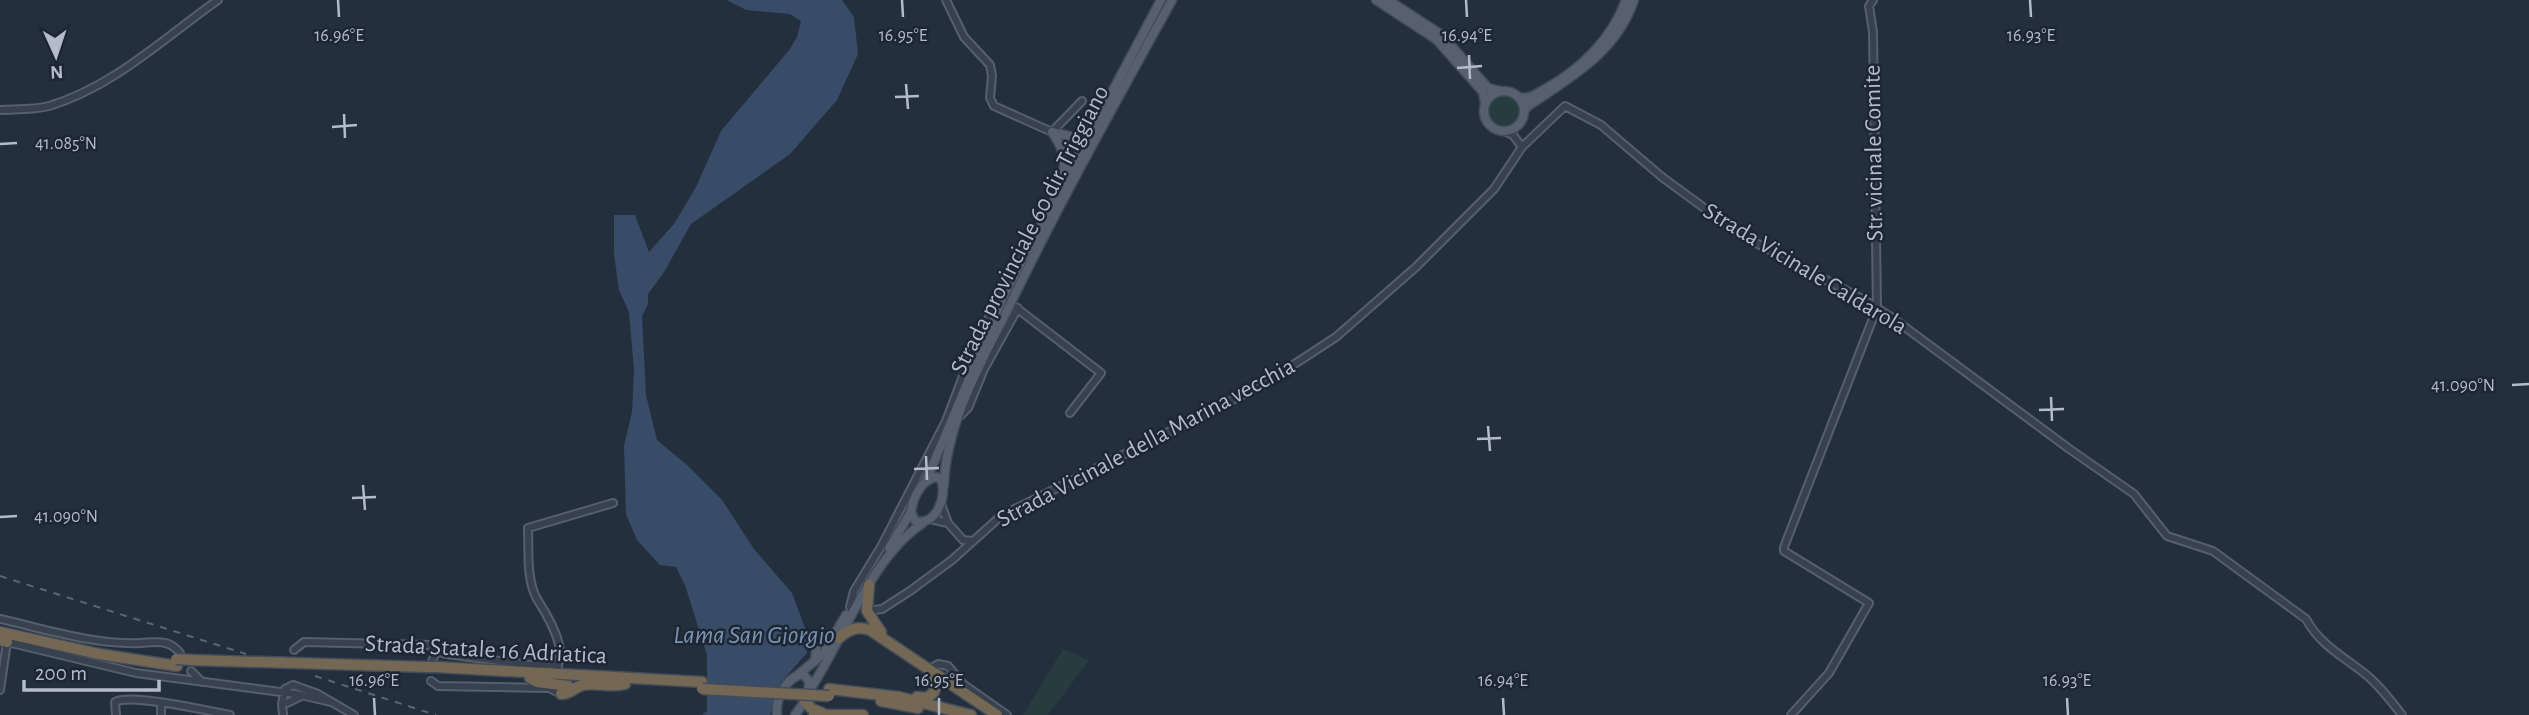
<svg xmlns="http://www.w3.org/2000/svg" width="2529" height="715" font-family="'Alegreya Sans',sans-serif">
<style>
.green{fill:#263c3f}
.water{fill:#394c67}
.lines{fill:none;stroke-linecap:round;stroke-linejoin:round}
.minor-casing{stroke:#565f6c;stroke-width:10}
.major-casing{stroke:#414a57;stroke-width:11}
.highway-casing{stroke:#434c59;stroke-width:13}
.minor{stroke:#38414e;stroke-width:6}
.major{stroke:#56606e;stroke-width:8}
.highway{stroke:#746855;stroke-width:10}
.rail{stroke:#5a6575;stroke-width:2;stroke-dasharray:7 7;stroke-linecap:butt}
.highway-bridge-casing{stroke:#434c59;stroke-width:13;stroke-linecap:butt}
.highway-bridge{stroke:#746855;stroke-width:10}
.ticks{fill:none;stroke:#b4bcc9;stroke-width:2.5}
.labels{text-anchor:middle;dominant-baseline:central;stroke-width:5;stroke-linejoin:round;paint-order:stroke}
.street-label{font-size:24px;fill:#b4bcc9;stroke:#1d2633}
.water-label{font-size:26px;font-style:italic;fill:#7c92b1;stroke:#1d2633}
.ticks-label{font-size:18px;text-anchor:middle;fill:#b4bcc9;stroke:#1d2633;stroke-width:5;stroke-linejoin:round;paint-order:stroke}
</style>
<rect width="100%" height="100%" fill="#242f3e"/>
<!-- green -->
<path class="green" d="M1488 111a16 16 0 1 1 32 0a16 16 0 1 1-32 0Z
M1063,649L1089,660L1048,715H1023Z"/>
<!-- water -->
<path class="water" d="M727,0H842L854,17L858,54L837,100L790,154L691,224L664,272L648,294V304L642,316L646,395L657,440L687,465L722,500L754,549L792,593L805,628L807,653L781,682L775,697L770,715H702L707,711V655L685,585L676,567L660,565L637,540L626,514L624,446L632,412L634,370L629,312L619,290L614,254V215H635L649,252L674,224L696,187L721,131L790,49L797,37L801,21L790,14L746,10Z"/>
<g class="lines">
<defs>
<path id="minor" d="M946,0L964,37L990,65L992,76L990,98L994,106L1052,132L1082,101
M0,110C15,109 34,110 49,106C113,87 164,38 218,0
M1506,132L1513,135L1522,147
M1010,303L1101,373L1070,413
M960,416L968,408L984,369L1018,308
M941,504L948,523
M930,519L948,523L963,540L973,541
M850,607L854,591L882,545L946,421L968,363L1009,274L1019,263
M867,611L882,609L910,591L952,560L1001,516L1264,384L1336,337L1416,267L1494,189L1522,147L1565,106L1601,125L1662,177L1741,235L1866,301L1894,319L2068,448L2134,494L2167,536L2213,551L2306,619C2321,647 2347,658 2370,678C2382,689 2392,702 2402,715
M0,619C45,629 94,645 141,643C157,642 169,639 180,653
M294,650L304,642L429,645L436,651L446,654L531,665L558,664V666
M432,662L436,651
M558,664C567,648 546,613 537,599C526,579 529,551 528,528L613,503
M929,669L938,664L948,666L963,684L1007,715
M191,671L202,682
M431,681L438,686L549,688L561,694
M0,690L7,642L136,673L296,694L331,702
M287,703L301,696
M116,715L115,702C131,693 209,711 230,715
M161,715V703
M283,715L282,704L285,689L293,685L318,694L354,715
M1791,715L1829,673L1869,603L1784,551V547L1877,308L1873,32L1869,6L1873,0"/>
<path id="major" d="M1376,0L1437,40L1483,92L1485,103
M1388,0L1442,35L1488,88L1501,91
M1484 111a20 20 0 1 1 40 0a20 20 0 1 1-40 0Z
M1519,97C1529,100 1536,94 1545,89C1580,70 1612,39 1626,0
M1524,111L1528,106C1571,77 1616,53 1634,0
M1052,132L1074,137L1090,126
M1052,132C1063,148 1068,161 1061,181
M936,477L941,479C948,496 936,527 915,521L911,512C913,497 921,480 936,477Z
M926,481L1004,295L1161,0
M944,485C946,424 980,365 1007,311C1058,205 1115,103 1172,0
M889,548L911,512
M815,661L817,639L825,643L831,640
M799,674L823,654L846,615
M809,691C844,639 870,558 923,523
M777,715C775,699 786,677 803,674L809,681C810,695 803,704 795,715"/>
<path id="highway" d="M869,585L867,611L881,632
M0,632L99,654L177,666
M839,638C849,629 857,626 870,630L997,715
M0,640L7,642
M192,660L426,667
M436,667L702,682
M530,678L537,682L568,686L567,690L561,694
M829,689L899,697L971,715
M561,694C571,694 574,687 583,685C597,682 611,688 625,684
M917,697L927,698L934,692L937,682L932,672
M805,701L812,709L822,713
M881,701L918,708
M814,715H863"/>
</defs>
<!-- minor casing -->
<use href="#minor" class="minor-casing"/>
<!-- major casing -->
<use href="#major" class="major-casing"/>
<!-- highway casing -->
<use href="#highway" class="highway-casing"/>
<!-- minor -->
<use href="#minor" class="minor"/>
<!-- major -->
<use href="#major" class="major"/>
<!-- highway -->
<use href="#highway" class="highway"/>
<!-- rail -->
<path class="rail" d="M0,576L246,654
M315,676L436,715"/>
<defs>
<path id="highway-bridge" d="M176,659L192,660
M426,667H436
M702,689L829,696"/>
</defs>
<!-- highway-bridge casing -->
<use href="#highway-bridge" class="highway-bridge-casing"/>
<!-- highway-bridge -->
<use href="#highway-bridge" class="highway-bridge"/>
</g>
<!-- ticks -->
<path class="ticks" d="M338,0L339,17M902,0L903,17M1466,0L1467,17M2030,0L2031,17M1469,55L1470,79M1457,68L1482,66M906,84L908,109M895,97L919,96M344,114L345,138M332,127L357,125M0,144L17,143M2512,385L2529,384M2051,397L2052,421M2039,410L2064,409M1488,426L1490,451M1477,439L1501,438M926,456L927,480M914,469L939,468M363,485L365,510M352,498L376,497M0,517L17,516M374,698L375,715M939,698V715M1503,698L1504,715M2067,698L2068,715"/>
<g class="labels">
<!-- street labels -->
<g class="street-label">
<text transform="translate(1874 153) rotate(-91)">Str. vicinale Comite</text>
<text transform="translate(1030 230) rotate(-63)">Strada provinciale 60 dir. Triggiano</text>
<text transform="translate(1805 269) rotate(31)">Strada Vicinale Caldarola</text>
<text transform="translate(1146 443) rotate(-28)">Strada Vicinale della Marina vecchia</text>
<text transform="translate(486 650) rotate(3)">Strada Statale 16 Adriatica</text>
</g>
<!-- water labels -->
<g class="water-label">
<text x="754" y="635">Lama San Giorgio</text>
</g>
</g>
<g class="ticks-label">
<text x="339" y="41">16.96°E</text>
<text x="903" y="41">16.95°E</text>
<text x="1467" y="41">16.94°E</text>
<text x="2031" y="41">16.93°E</text>
<text x="66" y="149">41.085°N</text>
<text x="2463" y="391">41.090°N</text>
<text x="66" y="522">41.090°N</text>
<text x="374" y="686">16.96°E</text>
<text x="939" y="686">16.95°E</text>
<text x="1503" y="686">16.94°E</text>
<text x="2067" y="686">16.93°E</text>
</g>
<!-- north arrow -->
<g transform="translate(56 56) rotate(177)" stroke="#1d2633" stroke-width="5" paint-order="stroke">
<path d="M0-5L12 26L0 18L-12 26Z" fill="#b4bcc9"/>
<text y="-10" font-size="19" font-weight="bold" text-anchor="middle" fill="#b4bcc9">N</text>
</g>
<!-- scale -->
<path d="M24 680v10h135v-10" fill="none" stroke="#b4bcc9" stroke-width="3.5"/>
<text x="35" y="680" font-size="21" fill="#b4bcc9" stroke="#1d2633" stroke-width="5" paint-order="stroke">200 m</text>
</svg>
